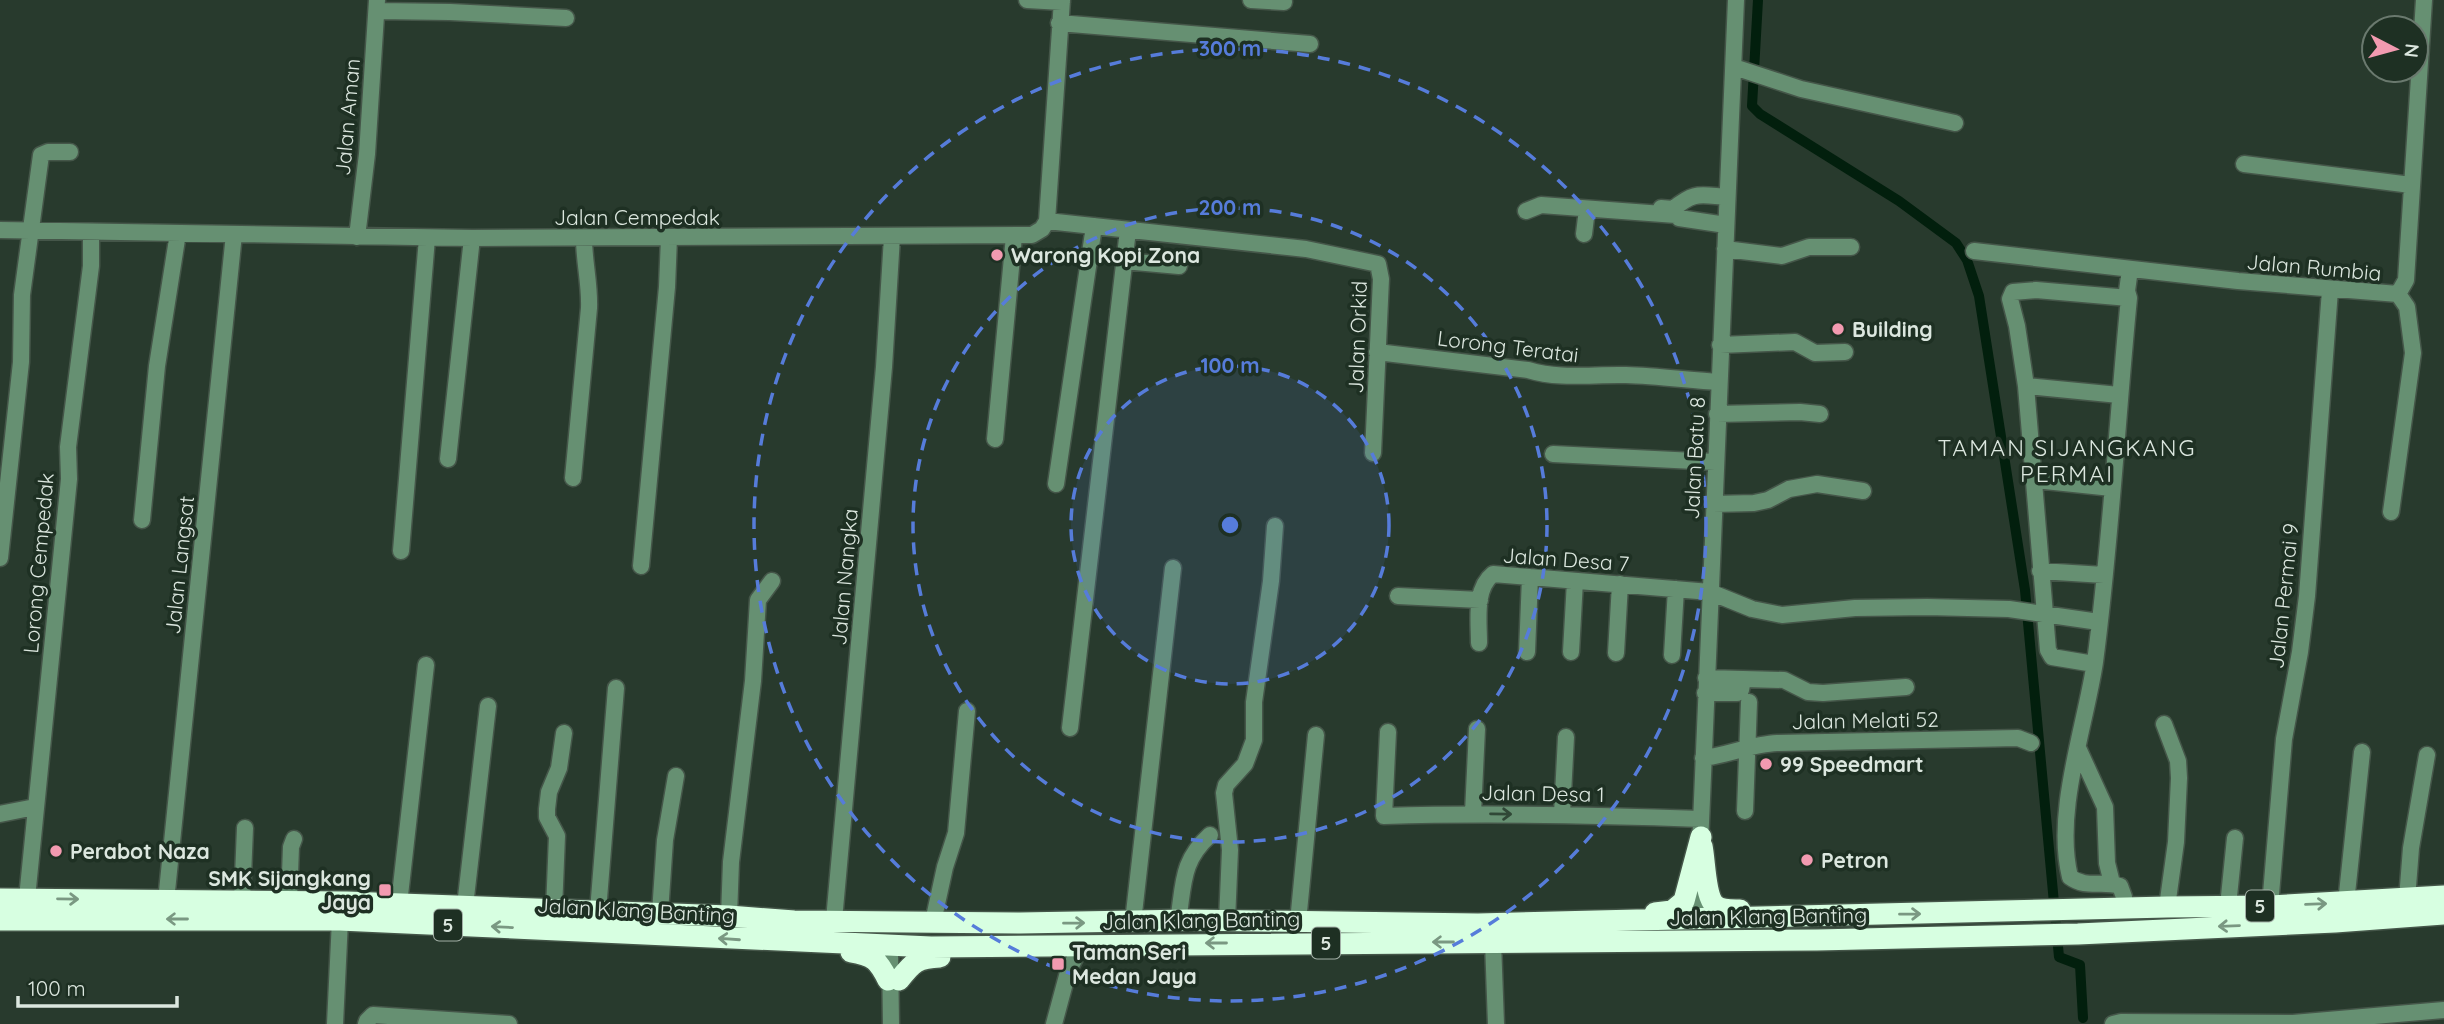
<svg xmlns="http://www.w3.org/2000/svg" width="2444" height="1024" font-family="Quicksand,sans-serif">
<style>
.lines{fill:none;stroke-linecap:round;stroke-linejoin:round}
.canal{stroke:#021f0d;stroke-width:10}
.minor-casing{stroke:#455649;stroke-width:19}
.highway-casing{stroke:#455649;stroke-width:24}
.minor{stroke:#669072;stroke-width:16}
.highway{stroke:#d7ffe1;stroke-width:21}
.oneway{stroke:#304837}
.oneway2{stroke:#7a9882}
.ring{fill:none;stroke:#567cda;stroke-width:3.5;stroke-dasharray:12 9}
.poi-dot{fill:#f29ab0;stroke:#1e3023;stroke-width:2.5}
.labels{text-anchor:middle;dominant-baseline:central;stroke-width:7;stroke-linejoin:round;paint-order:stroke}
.shield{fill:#1e3023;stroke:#a3b0a7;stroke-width:2}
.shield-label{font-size:19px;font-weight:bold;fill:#dce7df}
.street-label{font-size:21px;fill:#dce7df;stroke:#1e3023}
.poi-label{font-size:21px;font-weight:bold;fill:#dce7df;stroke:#1e3023;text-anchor:start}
.neighbourhood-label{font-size:23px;letter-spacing:2px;fill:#dce7df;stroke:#1e3023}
.centre{fill:#567cda;stroke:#1e3023;stroke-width:3.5}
.ring-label{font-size:21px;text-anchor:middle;font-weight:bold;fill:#567cda;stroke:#1e3023;stroke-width:7;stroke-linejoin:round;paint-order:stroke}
</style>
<rect width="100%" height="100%" fill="#283a2d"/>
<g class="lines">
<!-- canal -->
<path class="canal" d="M1758,0L1752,106L1760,114L1899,201L1956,243L1967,260L1979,296L2025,590L2059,957L2080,965L2083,1018"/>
<defs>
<path id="minor" d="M1027,0L1062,2
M1251,0L1284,2
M377,11L450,12L566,18
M1059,23L1310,44
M1734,67L1801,89L1955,123
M2244,164L2411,185
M1661,208L1673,209C1695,191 1699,195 1727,197
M1673,209L1679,218L1726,225
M1526,211L1541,205L1676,215
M1047,221L1306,249L1378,264L1381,279L1373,453
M0,230L472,238L1032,235L1042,229L1047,221L1062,0
M1584,234L1587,209
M357,237L367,154L377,0
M1725,249L1782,256L1809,247H1851
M1974,251L2238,281L2398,294L2406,280L2424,0
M1124,261L1179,266
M1720,345L1795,342L1815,353L1845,352
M1377,352L1528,370C1561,380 1592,374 1626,375C1657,376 1688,380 1719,382
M2026,386L2119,395
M1717,414L1800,412L1820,414
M995,439L1014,236
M1553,454L1715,462
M448,459L472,238
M573,478L589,308C590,284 584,262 584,238
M2035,480L2112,488
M1056,484L1094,226
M1713,504L1754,503L1768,500L1789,489L1817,484L1863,491
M2391,512L2413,353L2407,307L2398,294
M142,520L157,366L178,233
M401,551L427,238
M0,558L21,362L22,295L41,155L48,152H70
M641,566L667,287L669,238
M2040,571L2104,575
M1398,596L1480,600
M1479,643C1479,620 1474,589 1493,574L1710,592L1752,609L1782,615L1855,608L1927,607L2009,609L2099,622
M1527,652L1530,577
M1571,652L1575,581
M1616,653L1620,584
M1672,655L1676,589
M2094,664L2052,657L2048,650L2026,386L2017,326L2010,299L2013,292L2036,290L2129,298
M1706,678L1784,680L1808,692L1823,693L1906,687
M1705,693H1737L1741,690L1743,679
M2164,724L2178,761L2179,778L2176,842L2167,907
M1070,728L1128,230
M1388,732L1384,816C1490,813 1595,815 1701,819
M2079,750L2105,807L2107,863L2112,883
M1703,758C1729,755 1752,744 1777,743L2018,738L2031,743
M1745,811L1749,702
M1473,813L1477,729
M0,814L35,807
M1562,814L1566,737
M1700,846L1736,0
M27,898L69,479L68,447L91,266V232
M2407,899L2411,848L2427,755
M166,901L234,234
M242,901L245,828
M289,901L291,847L294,839
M2346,903L2362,752
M399,904L426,665
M465,906L488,706
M2228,906L2235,838
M2270,906L2284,739L2300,652L2307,596L2330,290
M2122,909L2124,897L2120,886C2103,880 2086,889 2070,877C2054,812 2085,728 2095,662C2111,542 2117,419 2129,298L2127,291L2130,269
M554,910L557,836L547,817V809L549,792L559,768L564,733
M598,911L616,688
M660,913L665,840L676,776
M729,916L731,862L753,681L758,600L772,581
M1695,918L1698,872
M834,920L884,367L892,237
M1178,921C1184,884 1181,861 1210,835
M1227,921L1230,850L1224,793L1226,785L1245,764L1254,740V702L1271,581L1275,526
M933,922L945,867L956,833L967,711
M1133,922L1173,568
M1298,922L1316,735
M1493,942L1496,1024
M335,1024L340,920
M366,1024L367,1021L373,1015L509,1024
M891,1024L890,951L896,946
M1054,1024L1068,972L1081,946
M2113,1024L2121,1022L2293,1023L2444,1010"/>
<path id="highway" d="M1702,846C1705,860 1705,892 1713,903C1719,911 1732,910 1740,910
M0,899L347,902L729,916L794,921L1020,923L1189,920L1478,924L2167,907L2270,906L2444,896
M1655,913L1672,911L1684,901L1701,837
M0,920H340L931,947L1817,940L2078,934L2335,922L2444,914
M851,952C874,956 878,960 888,980
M899,980C913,962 917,958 940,957"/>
</defs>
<!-- minor casing -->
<use href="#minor" class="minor-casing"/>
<!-- highway casing -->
<use href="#highway" class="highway-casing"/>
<!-- minor -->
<use href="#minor" class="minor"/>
<!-- highway -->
<use href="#highway" class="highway"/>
</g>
<!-- one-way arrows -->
<defs><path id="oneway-shaft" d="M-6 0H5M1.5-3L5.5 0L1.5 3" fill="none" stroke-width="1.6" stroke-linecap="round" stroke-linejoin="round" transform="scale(1.75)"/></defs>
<use class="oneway" href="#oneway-shaft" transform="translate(1501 814) rotate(1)"/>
<g class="oneway2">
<use href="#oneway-shaft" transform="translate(68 899) rotate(1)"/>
<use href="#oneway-shaft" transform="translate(2316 904) rotate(-2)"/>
<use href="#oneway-shaft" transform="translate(1910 914) rotate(-1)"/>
<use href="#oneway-shaft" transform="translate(177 919) rotate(-180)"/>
<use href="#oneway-shaft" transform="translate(1074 923) rotate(-1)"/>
<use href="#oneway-shaft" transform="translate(2229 926) rotate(178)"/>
<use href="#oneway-shaft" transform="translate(502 927) rotate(-177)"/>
<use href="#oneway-shaft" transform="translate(729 939) rotate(-176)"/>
<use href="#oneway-shaft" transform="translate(1443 942) rotate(180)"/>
<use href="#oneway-shaft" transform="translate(1216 943) rotate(180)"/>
</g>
<!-- distance rings -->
<circle cx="1230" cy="525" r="159" fill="#567cda" fill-opacity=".12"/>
<g class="ring">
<circle cx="1230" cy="525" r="159"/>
<circle cx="1230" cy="525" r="317"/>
<circle cx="1230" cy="525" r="476"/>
</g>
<!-- markers -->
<g class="poi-dot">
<circle cx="997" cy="255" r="7"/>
<circle cx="1838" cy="329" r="7"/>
<circle cx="1766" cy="764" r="7"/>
<circle cx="56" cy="851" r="7"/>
<circle cx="1807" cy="860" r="7"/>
<rect x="378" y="883" width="14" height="14" rx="3.5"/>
<rect x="1051" y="957" width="14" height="14" rx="3.5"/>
</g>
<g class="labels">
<!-- shield labels -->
<g class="shield">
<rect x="2246" y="890.5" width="28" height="31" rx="5"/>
<rect x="434" y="909.5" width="28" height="31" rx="5"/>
<rect x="1312" y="927.5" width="28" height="31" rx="5"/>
</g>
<g class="shield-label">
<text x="2260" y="906">5</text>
<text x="448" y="925">5</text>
<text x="1326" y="943">5</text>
</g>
<!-- street labels -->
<g class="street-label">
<text transform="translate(347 117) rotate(-85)">Jalan Aman</text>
<text x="637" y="217">Jalan Cempedak</text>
<text transform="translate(2314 267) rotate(5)">Jalan Rumbia</text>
<text transform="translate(1357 337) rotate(-88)">Jalan Orkid</text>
<text transform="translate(1508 346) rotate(7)">Lorong Teratai</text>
<text transform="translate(1694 458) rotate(-87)">Jalan Batu 8</text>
<text transform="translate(1566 559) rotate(4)">Jalan Desa 7</text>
<text transform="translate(38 563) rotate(-85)">Lorong Cempedak</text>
<text transform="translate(179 565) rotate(-84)">Jalan Langsat</text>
<text transform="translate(844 577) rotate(-85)">Jalan Nangka</text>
<text transform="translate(2283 596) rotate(-84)">Jalan Permai 9</text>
<text transform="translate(1865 720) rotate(-1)">Jalan Melati 52</text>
<text transform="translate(1543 793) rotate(1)">Jalan Desa 1</text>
<text transform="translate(636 910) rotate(3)">Jalan Klang Banting</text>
<text transform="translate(1768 916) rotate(-1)">Jalan Klang Banting</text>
<text transform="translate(1201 920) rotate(-1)">Jalan Klang Banting</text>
</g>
<!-- poi labels -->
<g class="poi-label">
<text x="1011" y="255">Warong Kopi Zona</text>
<text x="1852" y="329">Building</text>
<text x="1780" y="764">99 Speedmart</text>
<text x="70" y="851">Perabot Naza</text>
<text x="1821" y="860">Petron</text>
<text x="371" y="878" text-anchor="end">SMK Sijangkang<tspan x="371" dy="24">Jaya</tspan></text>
<text x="1072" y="952">Taman Seri<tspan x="1072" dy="24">Medan Jaya</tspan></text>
</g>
<!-- neighbourhood labels -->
<g class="neighbourhood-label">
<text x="2067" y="447">TAMAN SIJANGKANG<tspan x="2067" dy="26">PERMAI</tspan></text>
</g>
</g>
<circle cx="1230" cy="525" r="10" class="centre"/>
<g class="ring-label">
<text x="1230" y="56">300 m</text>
<text x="1230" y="215">200 m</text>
<text x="1230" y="373">100 m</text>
</g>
<!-- north arrow -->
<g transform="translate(2395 49) rotate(96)"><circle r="33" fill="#1e3023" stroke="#6a796e" stroke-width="2"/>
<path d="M0-5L12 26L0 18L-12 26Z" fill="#f29ab0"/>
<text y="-10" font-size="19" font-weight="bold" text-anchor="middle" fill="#dce7df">N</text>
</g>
<!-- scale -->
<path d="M18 996v10h159v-10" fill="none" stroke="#dce7df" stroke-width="3.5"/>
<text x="28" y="996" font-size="21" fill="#dce7df" stroke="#1e3023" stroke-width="5" paint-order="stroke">100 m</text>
</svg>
